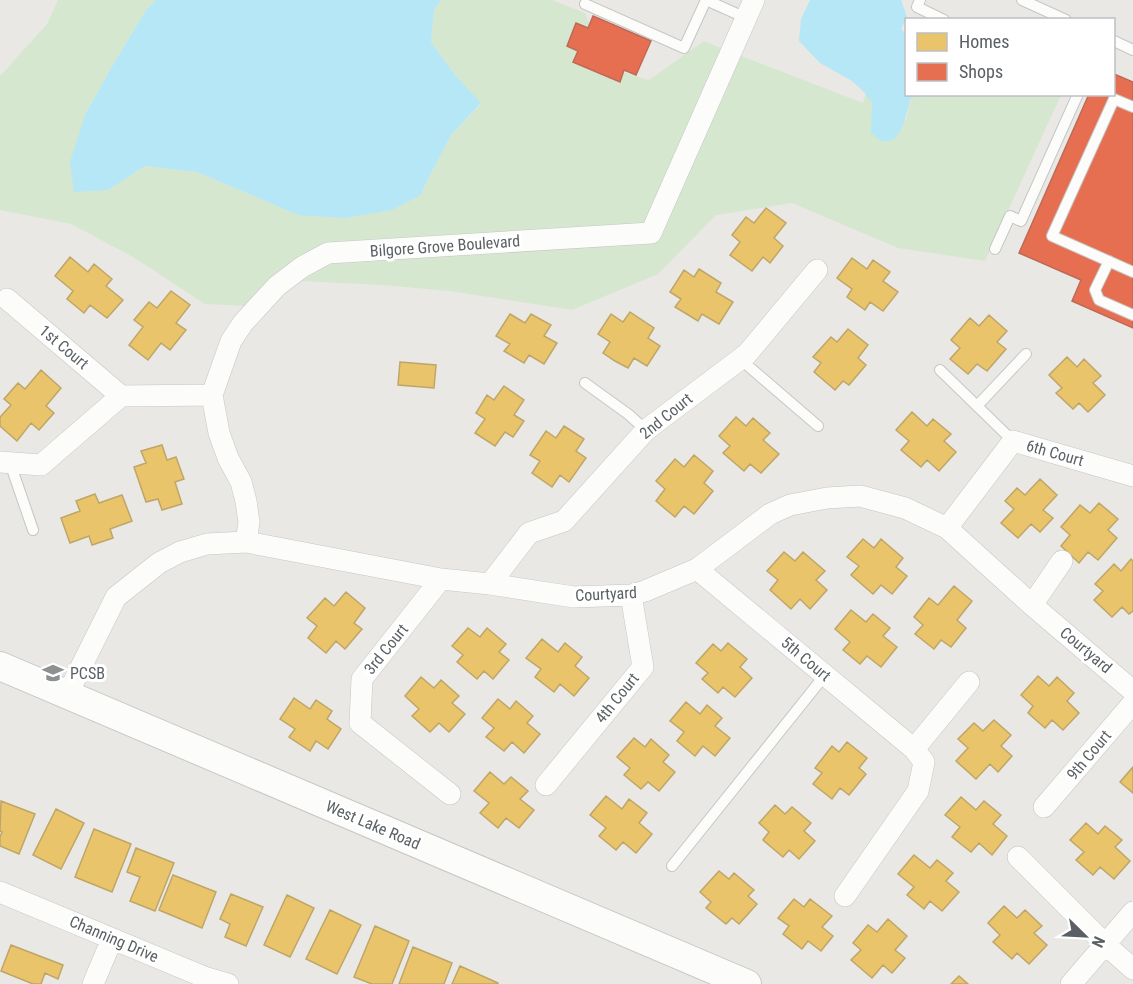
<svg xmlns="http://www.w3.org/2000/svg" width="1133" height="984" font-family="'Roboto Condensed',sans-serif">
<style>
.green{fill:#d6e7cf}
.water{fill:#b6e7f7}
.homes{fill:#e9c46a;stroke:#bea668;stroke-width:1.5}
.shops{fill:#e76f51;stroke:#bd6a56;stroke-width:1.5}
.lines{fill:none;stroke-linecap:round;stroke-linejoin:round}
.lane-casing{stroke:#c5c6c6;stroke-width:12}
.street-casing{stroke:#c5c6c6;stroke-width:22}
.secondary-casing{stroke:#c6c7c7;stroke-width:30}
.lane{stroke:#fcfcfb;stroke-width:10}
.street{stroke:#fcfcfb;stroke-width:21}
.secondary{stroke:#fcfcfb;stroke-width:28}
.labels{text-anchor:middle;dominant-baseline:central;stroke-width:6;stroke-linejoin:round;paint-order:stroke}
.street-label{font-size:16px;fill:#5a6063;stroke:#fff}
.poi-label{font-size:16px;fill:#5a6063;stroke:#fff;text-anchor:start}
</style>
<rect width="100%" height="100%" fill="#eae8e5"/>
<!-- green -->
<path class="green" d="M58,0H156L146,10L111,68L86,113L108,189L145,166L197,172L298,215L421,195L427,181L451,135L481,104L455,75L431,42L434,10L441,0H552L585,13L606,67L649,80L704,41L721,48L644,224L326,244L245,306L205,304L133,257L71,224L0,210V76L47,24Z
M741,56L863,103L865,96L872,101V113L906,120L911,98L925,94L1061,95L985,261L898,248L792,203L716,215L658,274L572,310L450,291L382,285L301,281L331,263L653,243L660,238Z"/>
<!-- water -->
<path class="water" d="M156,0H441L434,10L431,42L455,75L481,103L451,135L427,181L421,195L392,210L345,218L298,215L197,172L145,166L108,190L74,192L70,162L86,113L111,68L146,10Z
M810,0H901L907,17L901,29L906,34V94L925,95L911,98C907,110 904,133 892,140C888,141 885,141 881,141L871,133L872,101L865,96L866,94L852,81L820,63L799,41L801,19Z"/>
<!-- homes -->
<path class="homes" d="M766,208L786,223L774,238L783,246L770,263L763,257L752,271L730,255L740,242L732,235L746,217L754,223Z
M70,257L88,272L94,264L112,279L106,286L123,300L107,318L90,305L84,313L67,299L73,291L55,276Z
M852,258L867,269L873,260L890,272L883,281L898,292L883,311L870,302L865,310L847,297L852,289L837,278Z
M699,269L721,283L716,292L733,302L719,324L702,314L698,321L675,307L681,299L670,292L684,270L694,277Z
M171,291L190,305L176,323L186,330L170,350L161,343L148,360L129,345L143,327L134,320L149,302L157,308Z
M630,312L654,328L648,338L660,346L647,366L634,358L628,368L615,361L603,353L610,342L598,334L611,314L623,322Z
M510,314L525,323L531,314L551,325L544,336L557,343L544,364L529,355L524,363L504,351L510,344L496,336Z
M989,315L1007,331L997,342L1006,349L987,371L977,364L968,374L950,359L960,348L951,340L970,318L979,326Z
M848,329L868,345L858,358L866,365L849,385L843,381L835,390L814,372L821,363L813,357L831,337L837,342Z
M1067,357L1077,367L1084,359L1101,376L1093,383L1105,395L1088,412L1079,403L1073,409L1056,393L1062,388L1049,375Z
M400,362L436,365L434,388L398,385Z
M41,370L61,388L46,406L54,413L39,430L31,423L17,441L0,426V417L11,405L4,399L18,383L25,389Z
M504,386L524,400L514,415L524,421L513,437L505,432L495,446L475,433L485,419L476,413L487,395L494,400Z
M912,412L927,426L933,419L951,434L944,441L956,452L939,471L927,460L921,467L901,450L909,441L896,430Z
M736,417L746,426L753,418L770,433L763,440L779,454L761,473L750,464L744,471L723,453L730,446L719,436Z
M564,426L584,439L576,451L586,458L569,482L560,475L552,487L532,473L540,461L530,455L546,431L556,438Z
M162,445L167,460L176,457L184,479L175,482L182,504L162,510L158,499L146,502L134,467L146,463L141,451Z
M694,455L713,471L704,483L713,491L694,514L684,506L675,517L656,501L665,489L656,481L675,459L684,467Z
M1040,479L1057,495L1043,510L1053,518L1040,532L1031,524L1018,538L1001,523L1014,509L1005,501L1017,488L1025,495Z
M95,494L99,503L122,495L132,521L110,529L113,538L92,545L89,536L70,543L61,518L80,511L76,501Z
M1099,503L1118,519L1108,530L1117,538L1098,560L1088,552L1079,563L1061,546L1070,535L1061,527L1080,505L1090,513Z
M863,539L874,548L881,539L903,558L896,567L907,576L892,594L881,585L873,594L851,575L859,566L847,557Z
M784,552L795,561L803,552L825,571L816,580L827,590L810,609L800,599L791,609L770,590L778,580L767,571Z
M1131,559L1133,561V611L1129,614L1122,607L1112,617L1094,600L1103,591L1095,584L1114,564L1121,571Z
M954,586L972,601L957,620L966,628L951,647L941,640L934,649L915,634L923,625L914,617L929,598L938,605Z
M346,592L365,608L354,623L362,629L345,649L336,641L326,653L308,638L317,626L307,618L325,598L334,606Z
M851,610L866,622L873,614L890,628L883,636L897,647L881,667L867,656L860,664L843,650L850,642L835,629Z
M468,628L480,637L487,628L506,644L499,652L509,660L493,679L484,671L477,679L457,662L463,655L452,646Z
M542,639L558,652L565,643L582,657L575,666L589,678L574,696L560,684L554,692L535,677L541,669L526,658Z
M728,643L747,659L740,667L752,678L735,697L723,687L718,693L702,679L708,673L696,663L713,644L721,651Z
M1038,676L1049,686L1057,677L1074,693L1067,701L1079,713L1063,730L1052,720L1045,728L1028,713L1033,706L1021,695Z
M421,677L434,688L441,680L459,696L452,703L465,714L449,732L439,723L430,732L412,716L419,709L405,696Z
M294,698L310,709L316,700L332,711L327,719L341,729L328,749L316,741L310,751L289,737L295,729L280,719Z
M498,699L510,709L516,701L533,716L527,723L540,734L524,753L512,742L504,751L486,737L494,728L482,718Z
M686,702L700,714L707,705L722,718L715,726L730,738L715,756L703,746L695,756L677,741L684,732L670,721Z
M994,720L1011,735L1001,746L1012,756L998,772L990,764L976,779L956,761L968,748L958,739L974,723L983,731Z
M634,738L645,747L651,739L669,755L663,762L675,772L659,791L648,782L641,789L624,775L630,768L617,757Z
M847,742L867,758L859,768L866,774L849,795L840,788L832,799L813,784L822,773L815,768L832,746L839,752Z
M1133,767V793L1120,782Z
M490,772L504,784L511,777L528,791L520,799L534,810L519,828L506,818L498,828L480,813L489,803L474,791Z
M606,796L622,809L629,799L647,813L639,823L652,834L636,853L623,842L616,850L599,836L606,828L590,815Z
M961,797L976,810L984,801L1001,815L993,824L1007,836L992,855L979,843L971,852L952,837L960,827L945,815Z
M1,801L35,814L19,854L0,846V837L2,832L0,831Z
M775,805L785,814L792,807L811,823L804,831L815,841L799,859L789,850L783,857L763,840L769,832L759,823Z
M56,809L84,823L61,869L33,855Z
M1086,823L1098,834L1105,826L1122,840L1115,847L1130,861L1114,879L1100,867L1093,875L1076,860L1084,852L1070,840Z
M94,829L131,844L112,892L75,877Z
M136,848L174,863L155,911L130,901L140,877L127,872Z
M914,855L930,868L937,860L953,873L946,881L959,892L942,911L930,901L924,909L907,895L914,887L898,874Z
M719,871L729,879L734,873L754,890L748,896L757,904L739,924L732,918L726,924L706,908L711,902L700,892Z
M173,875L216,892L202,928L159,910Z
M231,894L263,907L246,946L225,937L230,924L220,919Z
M287,895L314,908L290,957L264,945Z
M794,899L804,907L810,899L832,916L822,927L833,936L821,951L808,941L802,949L783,934L789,926L778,918Z
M1004,906L1017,918L1025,910L1042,926L1034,933L1047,945L1029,964L1017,953L1012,959L993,942L1000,935L988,923Z
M330,910L361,925L337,974L306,959Z
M888,919L907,936L895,950L905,958L892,973L883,965L872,978L851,960L861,950L853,943L868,925L877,932Z
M375,926L409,941L392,984H372L354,977Z
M11,945L63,965L58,979L45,973L41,984H33L1,971Z
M413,947L452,963L444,984H399Z
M460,966L498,983V984H452Z
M959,976L968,984H951Z"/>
<!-- shops -->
<path class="shops" d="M593,16L651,41L636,75L624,70L620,82L573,62L578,51L567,46L576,23L588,28Z
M1114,74L1133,82V328L1072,301L1081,280L1019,253L1089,94H1114Z"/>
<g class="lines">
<defs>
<path id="lane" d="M706,0L746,18
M920,0L917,7L944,20
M1022,0L1066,20
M585,4L684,48L706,0
M1114,41L1133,50
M1133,107L1114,99L1052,236L1133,272
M995,249L1010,216L1021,221L1078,94
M1109,261L1095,290L1099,300L1133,315
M740,359L818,426
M940,370L1013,441
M585,383L628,414L646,430
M977,406L1026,354
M10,463L33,530
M672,866L825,675"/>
<path id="street" d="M7,299L121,396
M0,462L41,465L121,396L212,395
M947,528L1013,441L1133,476
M246,542L249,522L246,501L241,482L228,458L219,433L212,395L231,341L243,323L277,286L302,267L328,253L651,233L754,0
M697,569L914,749L924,762L918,791L845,896
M441,579L362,679L360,723L450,794
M490,584L529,533L564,521L646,430L747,354L817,270
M1032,605L1062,561
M67,695L116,597L159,563L180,552L207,544L246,542L441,579L490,584L574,597L631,595L645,591L697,569L770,514L790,505L827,498L860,496L905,508L947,528L1032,605L1133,691
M914,749L969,682
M546,785L643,667L631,595
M1044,807L1133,703
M1018,857L1106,945L1133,969
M0,892L204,977L228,984
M93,984L112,939
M1071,984L1133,912"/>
<path id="secondary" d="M0,666L747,984"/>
</defs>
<!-- lane casing -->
<use href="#lane" class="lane-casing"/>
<!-- street casing -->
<use href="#street" class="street-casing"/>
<!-- secondary casing -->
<use href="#secondary" class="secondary-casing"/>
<!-- lane -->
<use href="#lane" class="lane"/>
<!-- street -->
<use href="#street" class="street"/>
<!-- secondary -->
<use href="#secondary" class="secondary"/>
</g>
<!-- icons -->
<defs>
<symbol id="school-bare" viewBox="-9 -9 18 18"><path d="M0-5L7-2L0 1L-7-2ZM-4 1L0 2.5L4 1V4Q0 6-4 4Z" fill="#8c9090" stroke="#fff" stroke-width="2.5" paint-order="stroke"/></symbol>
</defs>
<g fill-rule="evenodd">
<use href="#school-bare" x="38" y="658" width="30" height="30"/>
</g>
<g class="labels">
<!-- street labels -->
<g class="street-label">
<text transform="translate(445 246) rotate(-4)">Bilgore Grove Boulevard</text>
<text transform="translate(64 347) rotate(40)">1st Court</text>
<text transform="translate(666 416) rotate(-39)">2nd Court</text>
<text transform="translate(1055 453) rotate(16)">6th Court</text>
<text transform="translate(606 594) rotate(-3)">Courtyard</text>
<text transform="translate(386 649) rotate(-51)">3rd Court</text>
<text transform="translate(1086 650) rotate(40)">Courtyard</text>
<text transform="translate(806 659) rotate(40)">5th Court</text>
<text transform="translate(617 698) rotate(-51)">4th Court</text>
<text transform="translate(1089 755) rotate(-50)">9th Court</text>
<text transform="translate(373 825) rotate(23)">West Lake Road</text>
<text transform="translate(114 939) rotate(23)">Channing Drive</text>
</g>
<!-- poi labels -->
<g class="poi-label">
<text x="70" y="673">PCSB</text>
</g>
</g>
<!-- legend -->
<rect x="905" y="18" width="210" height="78" fill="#ffffff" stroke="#bdbfc1" stroke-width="1.5"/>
<rect x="917" y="33" width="30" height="18" fill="#e9c46a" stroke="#bdbfc1" stroke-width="1.5"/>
<text x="959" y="48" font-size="18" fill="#5a6063">Homes</text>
<rect x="917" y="63" width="30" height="18" fill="#e76f51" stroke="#bdbfc1" stroke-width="1.5"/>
<text x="959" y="78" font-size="18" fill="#5a6063">Shops</text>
<!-- north arrow -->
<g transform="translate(1085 936) rotate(114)" stroke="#ffffff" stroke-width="4.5" paint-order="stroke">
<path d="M0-4.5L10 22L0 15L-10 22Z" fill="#5a6063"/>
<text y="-9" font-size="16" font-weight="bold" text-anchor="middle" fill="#5a6063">N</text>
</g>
</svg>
